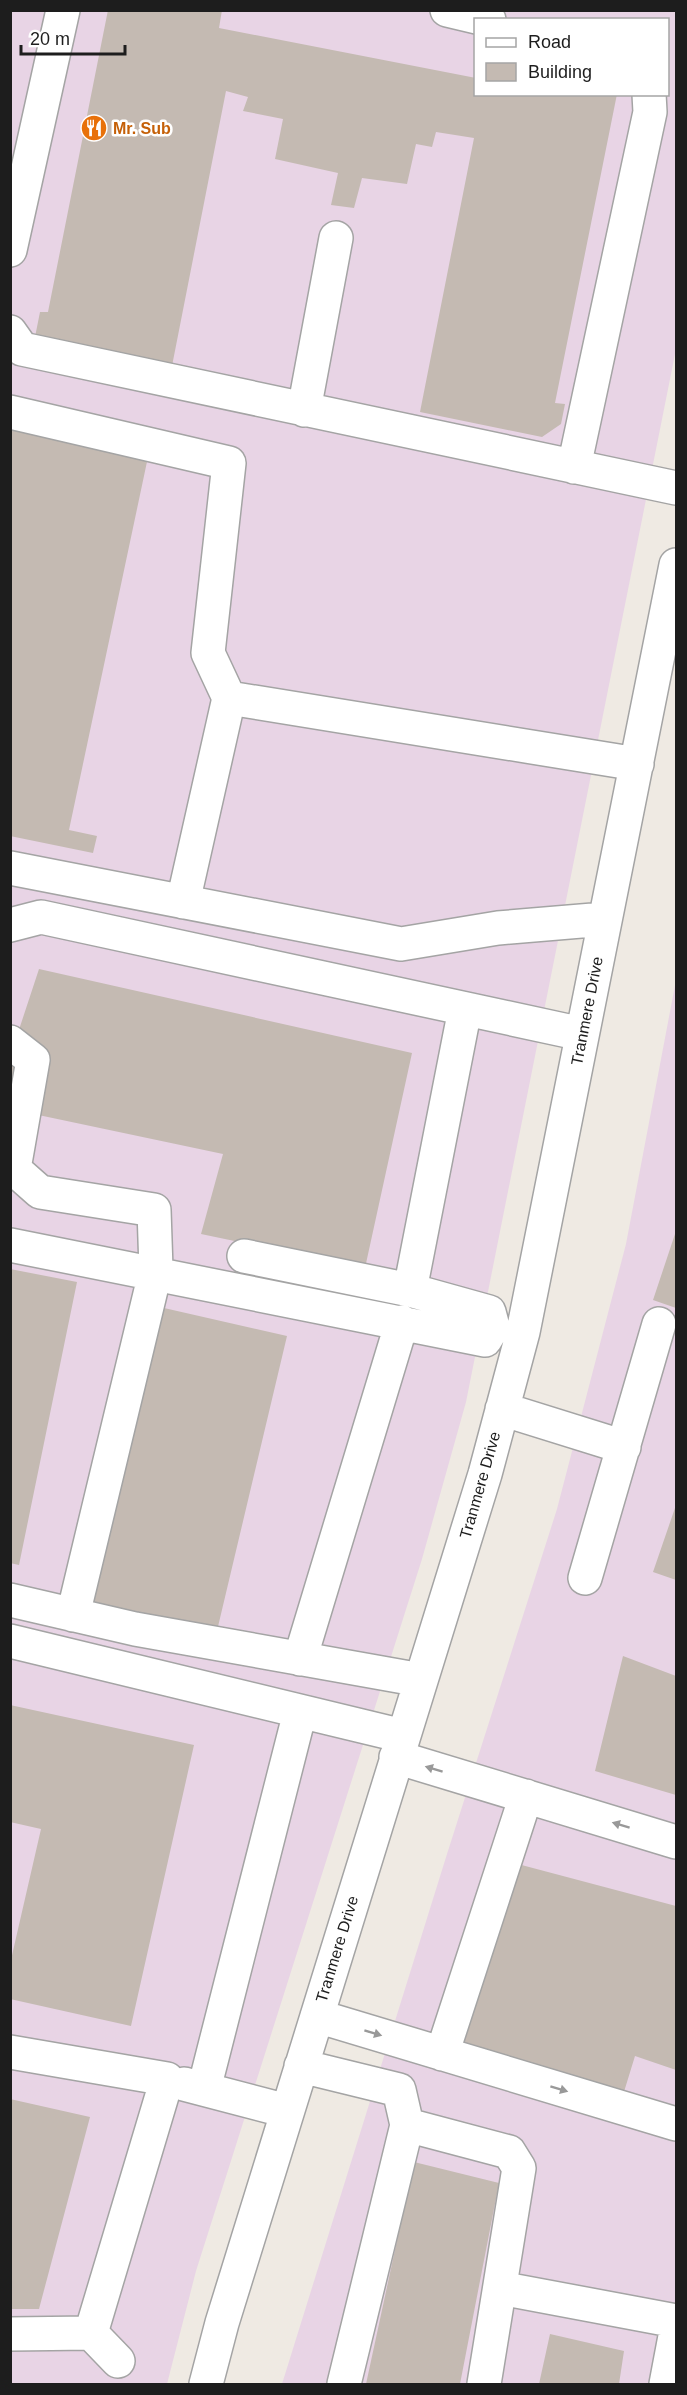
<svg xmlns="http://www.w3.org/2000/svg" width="687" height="2395" font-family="Helvetica,sans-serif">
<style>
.industrial{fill:#e8d4e5;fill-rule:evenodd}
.building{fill:#c4bab2}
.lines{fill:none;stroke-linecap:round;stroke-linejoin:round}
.minor-casing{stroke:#a4a4a4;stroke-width:36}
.minor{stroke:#fff;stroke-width:33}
.oneway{fill:#999}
.labels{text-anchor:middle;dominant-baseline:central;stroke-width:5;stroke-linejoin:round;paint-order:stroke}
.food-label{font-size:16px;font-weight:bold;fill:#c56008;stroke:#fff;text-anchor:start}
.street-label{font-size:16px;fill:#1d1d1d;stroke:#fff}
</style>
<rect width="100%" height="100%" fill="#efeae3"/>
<!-- industrial -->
<path class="industrial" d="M11,11H676V349L466,1402L422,1559L196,2271L167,2384H11ZM476,20H668V94H476Z
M676,980V2384H282L447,1854L557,1509L626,1244Z"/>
<!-- building -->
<path class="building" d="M108,10H222L219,28L476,78V94H617L555,403L565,404L561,424L542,437L420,412L474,138L436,132L432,147L416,144L407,184L362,178L354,208L331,205L338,173L275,159L283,119L243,111L248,97L226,91L172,366L35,337L40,312H48Z
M10,428L148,457L69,830L97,836L93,853L10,836Z
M39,969L412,1053L365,1268L201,1234L223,1154L10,1109V1057Z
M676,1231V1308L653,1300Z
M10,1269L77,1282L19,1565L10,1563Z
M164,1308L287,1336L216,1635L93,1606Z
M676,1505V1580L653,1572Z
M623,1656L676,1676V1795L595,1771Z
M10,1705L194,1745L131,2026L10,1999V1964L41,1829L10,1822Z
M514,1863L676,1906V2070L635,2056L623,2095L463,2042Z
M10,2099L90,2117L39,2309H10Z
M414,2162L499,2183L460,2384H366Z
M550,2334L624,2351L619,2384H539Z"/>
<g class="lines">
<defs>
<path id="minor" d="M447,10L489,20
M10,250L63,10
M10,332L22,349L676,488
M304,410L336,238
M10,412L229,463L208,653L229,698
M574,467L650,112L649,94
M10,868L401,944L498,928L605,919
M183,902L229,698L637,764
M10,925L41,917L582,1034
M10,1042L33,1060L14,1169L40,1192L154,1210L156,1269L73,1615
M10,1245L485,1340L493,1327L489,1312L410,1290
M244,1256L410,1290L465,1009
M502,1409L624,1447
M585,1578L659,1324
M10,1600L135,1629L421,1680
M10,1641L403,1736
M300,1659L402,1322
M396,1757L676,1842
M317,2016L676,2124
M10,2052L167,2079L91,2333
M442,2054L526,1796
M301,2066L399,2090L407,2125L344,2384
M184,2084L287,2111
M204,2089L300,1712
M407,2125L509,2152L519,2168L484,2384
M500,2288L676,2321
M10,2334L91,2333L118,2361
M206,2384L222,2323L485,1474L523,1332L676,565
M666,2384L676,2331"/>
</defs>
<!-- minor casing -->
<use href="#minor" class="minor-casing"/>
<!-- minor -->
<use href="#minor" class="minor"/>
</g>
<!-- one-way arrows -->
<defs><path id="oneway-solid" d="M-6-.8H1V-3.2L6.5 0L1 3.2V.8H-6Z" transform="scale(1.5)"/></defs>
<g class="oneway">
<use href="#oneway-solid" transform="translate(434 1769) rotate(-163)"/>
<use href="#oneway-solid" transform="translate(621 1825) rotate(-163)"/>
<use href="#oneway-solid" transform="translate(373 2033) rotate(17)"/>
<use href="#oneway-solid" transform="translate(559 2089) rotate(17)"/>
</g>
<!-- icons -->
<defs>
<symbol id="restaurant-disc" viewBox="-11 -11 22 22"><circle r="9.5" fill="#e8710a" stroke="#fff"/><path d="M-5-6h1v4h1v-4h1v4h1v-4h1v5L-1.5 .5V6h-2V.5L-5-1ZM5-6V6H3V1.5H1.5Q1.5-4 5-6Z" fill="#fff"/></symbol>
</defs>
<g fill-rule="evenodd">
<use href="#restaurant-disc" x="79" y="113" width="30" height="30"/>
</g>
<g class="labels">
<!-- food labels -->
<g class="food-label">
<text x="113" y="128">Mr. Sub</text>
</g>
<!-- street labels -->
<g class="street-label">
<text transform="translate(587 1011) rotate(-79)">Tranmere Drive</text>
<text transform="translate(480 1485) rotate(-74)">Tranmere Drive</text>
<text transform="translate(337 1949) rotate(-73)">Tranmere Drive</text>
</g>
</g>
<!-- border -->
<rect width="687" height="2395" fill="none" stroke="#1d1d1d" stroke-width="24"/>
<!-- legend -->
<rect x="474" y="18" width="195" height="78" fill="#ffffff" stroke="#a5a5a5" stroke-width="1.5"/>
<rect x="486" y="38" width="30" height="9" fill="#ffffff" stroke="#a5a5a5" stroke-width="1.5"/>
<text x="528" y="48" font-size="18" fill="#1d1d1d">Road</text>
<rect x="486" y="63" width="30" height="18" fill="#c4bab2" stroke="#a5a5a5" stroke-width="1.5"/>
<text x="528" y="78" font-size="18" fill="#1d1d1d">Building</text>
<!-- scale -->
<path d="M21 45v9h104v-9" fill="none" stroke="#1d1d1d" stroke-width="3"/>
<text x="30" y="45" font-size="18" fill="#1d1d1d" stroke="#ffffff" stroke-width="4.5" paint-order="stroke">20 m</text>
</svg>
